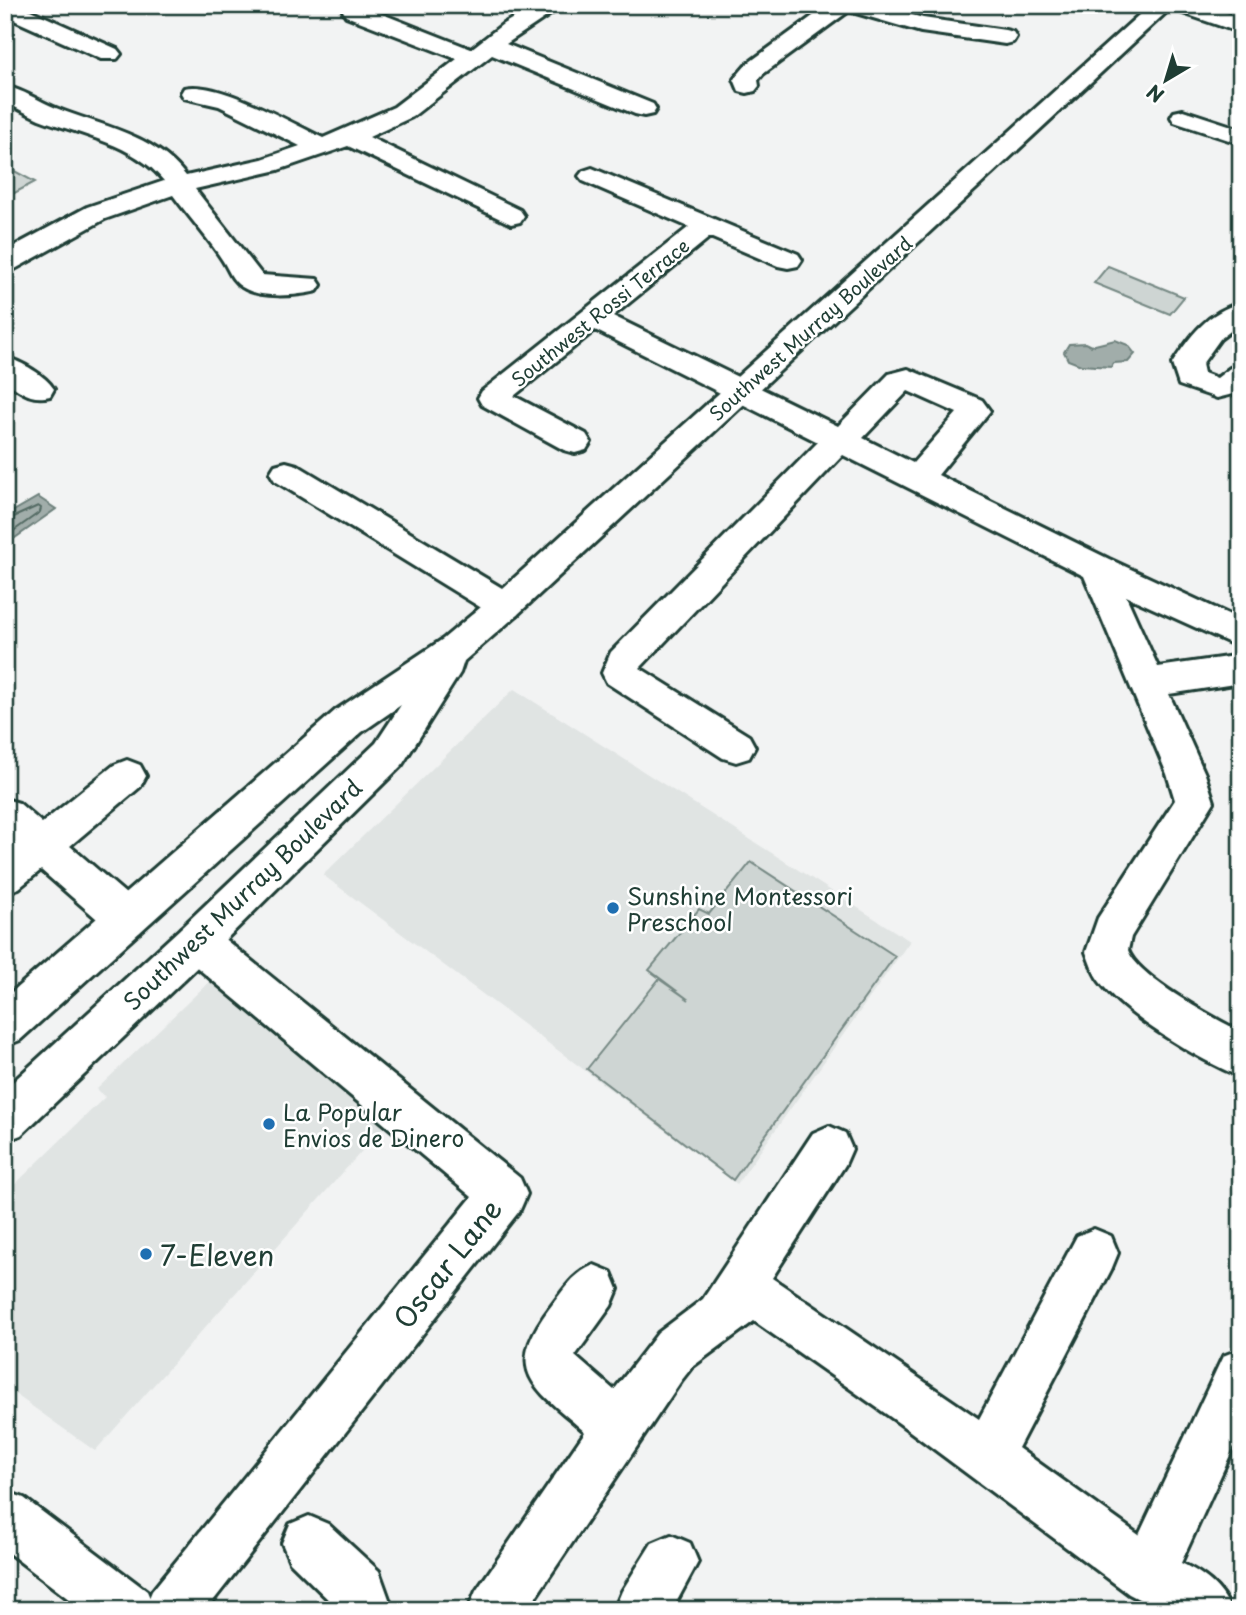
<svg xmlns="http://www.w3.org/2000/svg" width="1246" height="1615" font-family="'Playpen Sans',sans-serif">
<style>
.built{fill:#e0e4e3}
.green{fill:#ced5d3;stroke:#768984;stroke-width:2}
.water{fill:#a1adaa;stroke:#6d807b;stroke-width:2}
.lines{fill:none;stroke-linecap:round;stroke-linejoin:round}
.shore{stroke:#536a63;stroke-width:2}
.minor-casing{stroke:#1f3d34;stroke-width:6}
.major-casing{stroke:#1f3d34;stroke-width:6}
.minor{fill:#fff;fill-rule:evenodd}
.major{fill:#fff;fill-rule:evenodd}
.poi-dot{fill:#1f6fb2;stroke:#fff;stroke-width:2.5}
.labels{text-anchor:middle;dominant-baseline:central;stroke-width:5;stroke-linejoin:round;paint-order:stroke}
.far-street-label{font-size:19px;fill:#1f3d34;stroke:#fff}
.street-label{font-size:23px;fill:#1f3d34;stroke:#fff}
.poi-label{font-size:23px;fill:#1f3d34;stroke:#fff;text-anchor:start}
.near-poi-label{font-size:28px;fill:#1f3d34;stroke:#fff;text-anchor:start}
.near-street-label{font-size:28px;fill:#1f3d34;stroke:#fff}
</style>
<rect width="100%" height="100%" fill="#f2f3f3"/>
<filter id="ink" filterUnits="userSpaceOnUse"><feTurbulence type="fractalNoise" baseFrequency=".0143" numOctaves="2"/><feDisplacementMap in="SourceGraphic" scale="14" xChannelSelector="R" yChannelSelector="G"/><feConvolveMatrix kernelMatrix="1 2 1 2 8 2 1 2 1" color-interpolation-filters="sRGB"/></filter>
<g filter="url(#ink)">
<!-- built -->
<path class="built" d="M514,689L910,941L737,1184L323,875Z
M210,981L385,1125L95,1451L5,1387V1194L105,1097L97,1089Z"/>
<!-- green -->
<path class="green" d="M5,166L35,182L5,198Z
M1108,266L1184,297L1170,314L1094,283Z
M751,862L895,956L733,1180L587,1069L659,979L689,1000L649,970L699,909L709,914Z"/>
<!-- water -->
<path class="water" d="M1115,340L1128,345L1135,354L1128,362L1114,363L1111,367L1081,365L1068,360L1064,352L1069,344L1085,343L1091,346Z
M38,497L56,509L5,545V516Z"/>
<g class="lines">
<!-- shore -->
<path class="shore" d="M5,521L38,506L41,508L40,512L5,537"/>
<defs>
<path id="minor" d="M5,5H19L117,49L121,54L117,59H101L5,16Z
M350,5L362,6L471,49L503,24L536,5H564L506,44L653,104L656,109L653,114L644,116L635,114L492,55L412,117L369,137L520,210L524,216L520,222L511,224L348,146L278,170L195,189L262,275L317,279L321,285L317,291C296,296 260,299 242,287C231,280 229,270 223,261C209,239 189,217 173,195L105,219L15,269L5,271V251L87,207L164,181C135,144 81,135 39,119C28,114 17,108 5,102V86C23,90 39,101 56,108C100,126 155,134 186,176L262,159L300,146L219,106L184,98L181,93L184,88C218,80 291,123 323,138L394,107L457,59L346,16L343,11Z
M828,5H877L923,18L1005,30L1013,32L1016,37L1013,42L1005,44L921,32L849,11L763,74L758,80L759,86L755,91L747,93L739,91L734,79L747,64Z
M1171,5H1204L1241,18V33L1174,10Z
M1183,110L1241,129V144L1174,122L1171,117L1174,112Z
M592,168L798,254L802,260L798,266L788,268L778,266L710,237L613,316L838,426L889,374L908,369L982,400L990,411L938,475L1109,559L1241,620V648L1126,596L1158,667L1241,655V683L1169,694L1205,774L1214,802L1131,937L1128,950C1137,977 1214,1018 1241,1032V1077C1199,1060 1127,1017 1100,982C1093,973 1090,962 1086,952L1098,918L1175,800L1167,774L1084,576L843,455L640,668L749,736L755,747L749,758L736,762L723,758L607,683L602,673L611,652L818,442L595,330L514,396L586,434L591,442L586,450L575,453L564,450L482,405L478,398L482,391L689,227L583,181L579,176L583,171ZM908,391L957,413L913,463L863,438Z
M1241,303V323L1220,339L1202,364L1204,373L1217,378L1230,368L1241,365V392L1217,398L1179,385L1172,364C1190,336 1207,312 1241,303Z
M5,357C22,362 45,375 54,389L50,396C31,401 20,391 5,381Z
M286,462L297,465L517,597L522,606L517,615L505,619L493,615L275,481L270,473L275,465Z
M127,760L140,765L146,776L140,787L70,846L140,906L146,919L140,932L126,937L112,932L41,870L19,888L5,893V852L13,846L5,839V799L19,803L42,823L114,765Z
M196,922L211,928L520,1178L527,1194L520,1210L206,1610H144L152,1591L472,1197L181,954L175,941L181,928Z
M829,1126L845,1133L852,1149L845,1165L772,1278L979,1419L1077,1236L1094,1229L1111,1236L1118,1253L1111,1270L1018,1448L1139,1535L1223,1356L1241,1349V1431L1181,1563C1204,1574 1221,1586 1231,1610H1160L1129,1594L899,1423L754,1321L692,1367L681,1381L527,1610H468L476,1591L585,1432C534,1387 501,1372 552,1305C565,1288 574,1273 594,1265L611,1272L618,1289L611,1306L575,1356L614,1390L658,1333L703,1299L813,1133Z
M309,1516L328,1524L379,1571L393,1610H339L290,1562L282,1543L290,1524Z
M671,1535L690,1543L698,1562L672,1610H614L622,1591L652,1543Z"/>
<path id="major" d="M1150,5H1174L517,615L464,661L460,673L402,765L211,954L21,1135L5,1141V1089L181,928L376,743L401,705L362,732L20,1040L5,1046V998L336,710L443,639L493,597Z
M5,1491L24,1498L147,1591L155,1610H83L5,1550Z"/>
</defs>
<!-- minor casing -->
<use href="#minor" class="minor-casing"/>
<!-- major casing -->
<use href="#major" class="major-casing"/>
<!-- minor -->
<use href="#minor" class="minor"/>
<!-- major -->
<use href="#major" class="major"/>
</g>
</g>
<!-- markers -->
<g class="poi-dot">
<circle cx="613" cy="908" r="7"/>
<circle cx="269" cy="1124" r="7"/>
<circle cx="146" cy="1254" r="7"/>
</g>
<g class="labels">
<!-- far-street labels -->
<g class="far-street-label">
<text transform="translate(600 312) rotate(-39)">Southwest Rossi Terrace</text>
<text transform="translate(810 328) rotate(-42)">Southwest Murray Boulevard</text>
</g>
<!-- street labels -->
<g class="street-label">
<text transform="translate(242 894) rotate(-44)">Southwest Murray Boulevard</text>
</g>
<!-- poi labels -->
<g class="poi-label">
<text x="627" y="895">Sunshine Montessori<tspan x="627" dy="26">Preschool</tspan></text>
<text x="283" y="1111">La Popular<tspan x="283" dy="26">Envios de Dinero</tspan></text>
</g>
<!-- near-poi labels -->
<g class="near-poi-label">
<text x="160" y="1254">7-Eleven</text>
</g>
<!-- near-street labels -->
<g class="near-street-label">
<text transform="translate(447 1263) rotate(-52)">Oscar Lane</text>
</g>
</g>
<!-- margin -->
<rect width="1246" height="1615" fill="none" stroke="#fff" stroke-width="28"/>
<rect x="14" y="14" width="1218" height="1587" fill="none" stroke="#1f3d34" stroke-width="2.5" filter="url(#ink)"/>
<!-- north arrow -->
<g transform="translate(1166 80) rotate(218)" stroke="#ffffff" stroke-width="5" paint-order="stroke">
<path d="M0-5L12 26L0 18L-12 26Z" fill="#1f3d34"/>
<text y="-10" font-size="19" font-weight="bold" text-anchor="middle" fill="#1f3d34">N</text>
</g>
</svg>
